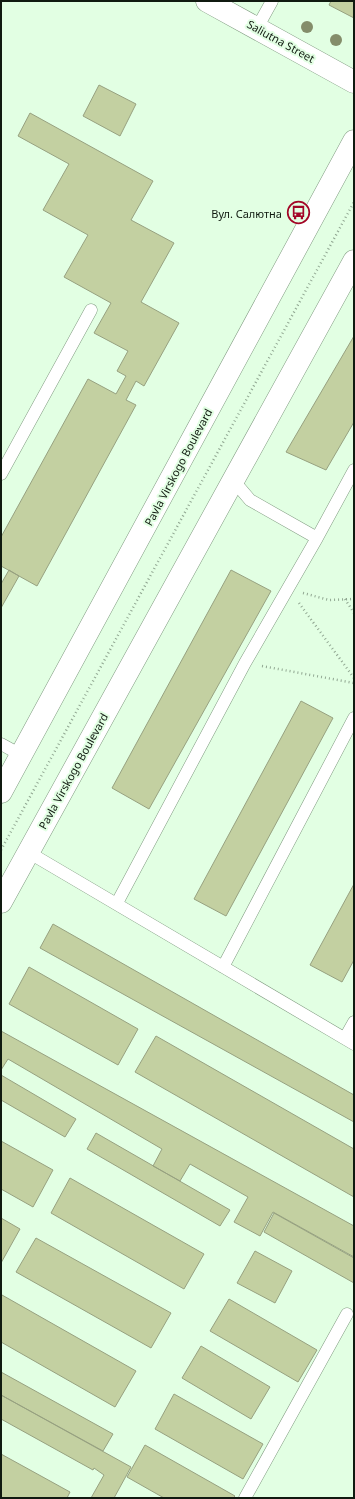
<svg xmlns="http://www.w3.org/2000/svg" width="355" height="1499" font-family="'Noto Sans',sans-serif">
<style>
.building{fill:#c3d0a1;stroke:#97a180}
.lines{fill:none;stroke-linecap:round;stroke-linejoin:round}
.service-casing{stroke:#809b81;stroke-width:13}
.minor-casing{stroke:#809b81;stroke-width:23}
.tertiary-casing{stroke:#809b81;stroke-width:23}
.path{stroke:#91a792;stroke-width:2.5;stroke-dasharray:1 3;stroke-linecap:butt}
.service{stroke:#fff;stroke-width:12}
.minor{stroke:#fff;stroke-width:22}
.tertiary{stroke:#fff;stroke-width:22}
.tree{fill:#848d6a}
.labels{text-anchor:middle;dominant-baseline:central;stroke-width:4;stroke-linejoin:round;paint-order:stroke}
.street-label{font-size:11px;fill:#101a10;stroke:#e2ffe3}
.poi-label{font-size:11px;fill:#101a10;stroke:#e2ffe3;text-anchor:end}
</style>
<rect width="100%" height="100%" fill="#e2ffe3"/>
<!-- building -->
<path class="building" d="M331,1H354V18L329,5Z
M99,85L136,104L120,136L83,116Z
M30,113L153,181L131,220L174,243L141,302L179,323L144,386L136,381L126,400L136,405L37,586L1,566V537L88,379L116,394L126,376L117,371L128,351L94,333L111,303L64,277L88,235L43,210L69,164L18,136Z
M354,336V422L326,470L286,452Z
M9,570L19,576L1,608V584Z
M231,570L271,591L149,809L112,788Z
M301,701L333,718L226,916L194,899Z
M354,884V960L342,982L310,965Z
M53,924L354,1095V1122L40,948Z
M29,967L138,1029L118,1065L9,1004Z
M1,1031L354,1226V1257L273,1212L260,1236L234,1222L248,1197L190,1164L180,1181L153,1166L162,1149L8,1059L1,1070Z
M156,1036L354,1149V1197L135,1072Z
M1,1075L76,1119L65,1137L1,1100Z
M96,1133L230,1210L220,1226L87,1149Z
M1,1141L53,1170L33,1207L1,1189Z
M70,1178L204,1254L184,1289L51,1213Z
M274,1213L354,1258V1283L264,1232Z
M1,1218L20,1229L1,1263Z
M36,1238L171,1313L151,1348L16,1272Z
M255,1251L292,1271L275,1303L237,1283Z
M2,1295L136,1371L115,1407L1,1342V1298Z
M229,1299L317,1350L298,1382L210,1331Z
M201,1346L270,1387L251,1419L182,1378Z
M1,1372L113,1434L103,1451L1,1395Z
M174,1394L263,1444L243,1479L155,1429Z
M1,1395L131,1467L114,1498H91L104,1475L94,1468L93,1470L1,1419Z
M145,1445L235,1496L233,1498H164L127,1477Z
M1,1454L70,1492L67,1498H1Z"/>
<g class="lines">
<defs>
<path id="service" d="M257,28L272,1
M1,474L91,310
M233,480L250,500L317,538
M1,744L21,755
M28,852L354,1044
M117,903L245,663L317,538L354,470
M223,967L354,718
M345,1038L354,1022
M245,1498L347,1314"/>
<path id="minor" d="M207,1L354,82"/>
<path id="tertiary" d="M1,792L354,141
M1,902L354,261"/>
</defs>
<!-- service casing -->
<use href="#service" class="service-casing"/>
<!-- minor casing -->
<use href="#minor" class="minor-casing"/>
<!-- tertiary casing -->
<use href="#tertiary" class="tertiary-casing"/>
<!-- path -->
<path class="path" d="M303,593L329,600L354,599
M345,599L354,613
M299,603L354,678
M262,666L354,683
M1,850L354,202"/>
<!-- service -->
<use href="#service" class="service"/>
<!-- minor -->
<use href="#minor" class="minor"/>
<!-- tertiary -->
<use href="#tertiary" class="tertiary"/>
</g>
<!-- trees -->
<g class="tree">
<circle cx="307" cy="27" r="6"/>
<circle cx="336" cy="40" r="6"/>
</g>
<!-- icons -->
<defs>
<symbol id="bus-ring" viewBox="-11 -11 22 22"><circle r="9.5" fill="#e2ffe3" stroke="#a30627" stroke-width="1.5"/><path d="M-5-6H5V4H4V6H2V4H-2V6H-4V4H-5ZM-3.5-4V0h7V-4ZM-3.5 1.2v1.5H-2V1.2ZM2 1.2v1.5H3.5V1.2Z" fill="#a30627"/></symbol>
</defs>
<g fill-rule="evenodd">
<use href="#bus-ring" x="286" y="200" width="25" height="25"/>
</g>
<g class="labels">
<!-- street labels -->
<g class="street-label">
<text transform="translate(281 41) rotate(29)">Saliutna Street</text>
<text transform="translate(178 467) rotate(-62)">Pavla Virskogo Boulevard</text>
<text transform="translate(73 771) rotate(-61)">Pavla Virskogo Boulevard</text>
</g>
<!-- poi labels -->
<g class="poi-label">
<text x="282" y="213">Вул. Салютна</text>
</g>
</g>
<!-- border -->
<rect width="355" height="1499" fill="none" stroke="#101a10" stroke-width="4"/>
</svg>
